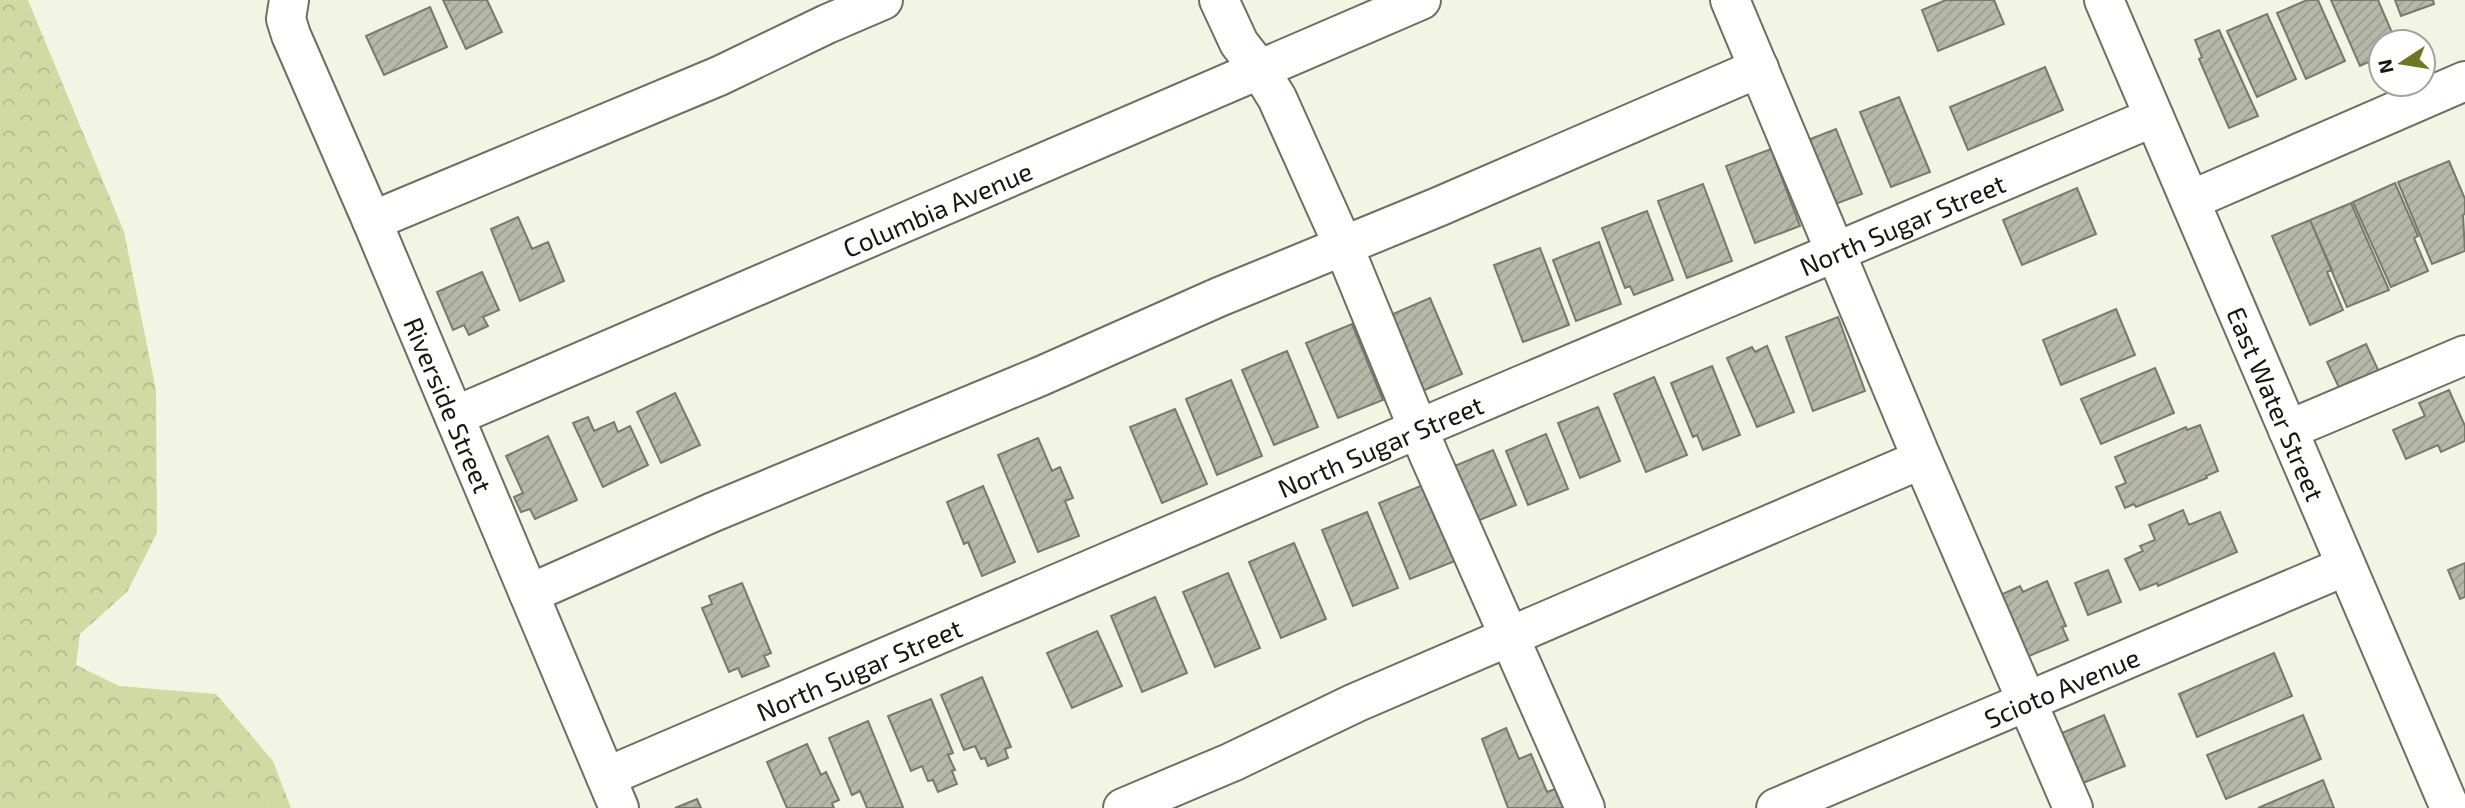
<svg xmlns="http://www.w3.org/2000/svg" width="2465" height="808" font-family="'Exo 2',sans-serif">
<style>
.forest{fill:url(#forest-crowns)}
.building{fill:url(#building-hatch);stroke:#787a6c;stroke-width:2}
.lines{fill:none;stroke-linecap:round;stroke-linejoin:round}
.minor-casing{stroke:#6d6f61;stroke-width:42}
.minor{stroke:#fff;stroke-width:38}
.labels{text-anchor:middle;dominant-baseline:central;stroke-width:5;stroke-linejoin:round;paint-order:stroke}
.street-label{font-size:26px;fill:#161712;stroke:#fff}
</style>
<defs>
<pattern id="forest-crowns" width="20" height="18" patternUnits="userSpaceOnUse" patternTransform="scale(1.75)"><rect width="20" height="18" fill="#d2daa4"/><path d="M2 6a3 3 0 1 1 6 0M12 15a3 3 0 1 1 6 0" fill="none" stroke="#b4ba8c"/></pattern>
<pattern id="building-hatch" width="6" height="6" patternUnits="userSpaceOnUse" patternTransform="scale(1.75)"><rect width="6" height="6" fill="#b6b8a9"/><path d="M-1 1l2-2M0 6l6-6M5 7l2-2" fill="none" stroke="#9c9d90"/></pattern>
</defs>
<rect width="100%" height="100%" fill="#f2f4e4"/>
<!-- forest -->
<path class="forest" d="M0,0H28L124,232L156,390L157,533L127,592L80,634L76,665L119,686L216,694L273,761L291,808H0Z"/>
<!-- building -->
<path class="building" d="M443,0H487L502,32L466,49Z
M1946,0H1994L2004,24L1938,51L1922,10Z
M2307,0H2318L2345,61L2306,79L2277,13Z
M2331,0H2378L2396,42H2381V56L2360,66Z
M2395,0H2433L2434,4L2401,16Z
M430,7L447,47L384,75L366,36Z
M2267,14L2296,79L2257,97L2227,31Z
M2219,30L2258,116L2229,128L2199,59L2202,57L2195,40Z
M2045,67L2063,110L1968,150L1950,107Z
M1899,97L1930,172L1891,187L1860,112Z
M1836,129L1862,194L1830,206L1805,141Z
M1771,149L1800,226L1755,243L1726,166Z
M2449,161L2465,199V214L2463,215L2465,251L2432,264L2398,182Z
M2395,183L2418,236L2414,238L2428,271L2391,287L2353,202Z
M1703,184L1732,261L1687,278L1658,201Z
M2077,188L2096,234L2022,265L2003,220Z
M2351,203L2389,290L2347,307L2310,220Z
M1647,211L1673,280L1634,295L1630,286L1625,288L1602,228Z
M518,217L532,249L548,242L564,281L520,301L491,229Z
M2310,220L2332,270L2327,272L2343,310L2310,325L2272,236Z
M1599,242L1621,304L1576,321L1553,260Z
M1540,248L1569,325L1523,342L1494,265Z
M482,272L499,310L483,317L488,326L469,335L464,325L453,330L437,292Z
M1430,298L1462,374L1418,393L1386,317Z
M2116,309L2135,355L2061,385L2043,340Z
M1838,317L1865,391L1813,411L1786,337Z
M1352,324L1383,400L1338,418L1306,343Z
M2366,344L2380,374L2341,392L2327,362Z
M1767,346L1794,412L1757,427L1727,358L1752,347L1755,352Z
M1287,351L1318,427L1274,445L1242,370Z
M1712,366L1740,435L1703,450L1697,435L1693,437L1671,383Z
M2155,368L2174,413L2101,444L2081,399Z
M1654,377L1687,455L1646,472L1614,394Z
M1231,380L1262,456L1217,475L1186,399Z
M2449,390L2465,426V441L2441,452L2438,445L2406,459L2393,430L2425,416L2419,403Z
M675,393L700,445L661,463L637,412Z
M1598,407L1620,461L1580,478L1558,423Z
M1175,409L1207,484L1162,503L1130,427Z
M588,417L594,431L614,422L618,432L630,426L648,465L603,487L573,423Z
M2200,425L2218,471L2206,476L2207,478L2136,507L2134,504L2125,508L2116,487L2126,483L2115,457L2186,427L2187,430Z
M1546,434L1568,489L1528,505L1506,451Z
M548,436L577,500L535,519L530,509L521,512L514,497L523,493L506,456Z
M1038,438L1052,471L1060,467L1073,498L1065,501L1079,536L1038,552L998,455Z
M1493,450L1516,505L1475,522L1452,467Z
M1423,485L1455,561L1410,579L1379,503Z
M983,486L1015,562L982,576L968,542L964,544L947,502Z
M2183,510L2189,525L2220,512L2237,552L2158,586L2157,583L2140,590L2125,559L2143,551L2140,546L2155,540L2149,525Z
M1367,512L1398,588L1353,606L1322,530Z
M1294,543L1326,619L1281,638L1249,562Z
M2465,563V597L2460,599L2448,570Z
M2108,570L2121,602L2088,615L2075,583Z
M1228,573L1260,648L1215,667L1183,592Z
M2047,581L2066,626L2062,627L2068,640L2024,658L1992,599L2020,586L2023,592Z
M742,583L771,653L764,656L769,666L742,677L738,668L729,672L702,608L712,604L709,596Z
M1155,597L1187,673L1142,692L1111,616Z
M1097,631L1122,686L1072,708L1047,653Z
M2274,653L2292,696L2197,737L2179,694Z
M982,677L1011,747L1005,749L1008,758L988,766L985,758L981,759L975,746L964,750L941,695Z
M931,699L953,753L948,755L955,770L952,771L957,784L938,792L933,780L928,781L922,766L911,771L888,716Z
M2104,715L2125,766L2076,786L2055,736Z
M2303,715L2321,759L2226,799L2207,755Z
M868,721L903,807L901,808H867L860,791L852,795L829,738Z
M1506,728L1519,759L1531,754L1547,792L1555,789L1563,808H1508L1482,739Z
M807,744L821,775L826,772L839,800L832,803L834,808H787L767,762Z
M2323,780L2334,808H2258Z
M697,799L701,808H675Z"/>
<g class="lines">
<defs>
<g id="minor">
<path id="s1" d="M289,0L286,19L291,35L372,221L619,808"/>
<path d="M1219,0L1239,43L1259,69L1277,98L1343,245L1429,455L1585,808"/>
<path d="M1730,0L1922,459L2073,808"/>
<path id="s2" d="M2104,0L2450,808"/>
<path d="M2191,200L2465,81"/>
<path d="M372,221L719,76L827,24L883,0"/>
<path id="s3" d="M455,416L1421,0"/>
<path d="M2288,430L2465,355"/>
<path d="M529,594L711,513L1041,376L1219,297L1438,207L1759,68"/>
<path id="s4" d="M606,777L1418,429L2154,117"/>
<path d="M1123,808L1232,762L1355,703L1922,459"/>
<path id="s5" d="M1776,808L2346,566"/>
</g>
</defs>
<!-- minor casing -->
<use href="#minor" class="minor-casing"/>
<!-- minor -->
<use href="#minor" class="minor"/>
</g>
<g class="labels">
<!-- street labels -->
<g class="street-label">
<text stroke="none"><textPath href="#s3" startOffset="525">Columbia Avenue</textPath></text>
<text stroke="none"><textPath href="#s4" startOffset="1409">North Sugar Street</textPath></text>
<text stroke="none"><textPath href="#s1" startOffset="438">Riverside Street</textPath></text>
<text stroke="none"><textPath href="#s2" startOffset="439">East Water Street</textPath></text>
<text stroke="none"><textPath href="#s4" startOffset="842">North Sugar Street</textPath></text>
<text stroke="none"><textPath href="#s4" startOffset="275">North Sugar Street</textPath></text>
<text stroke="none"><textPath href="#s5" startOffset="310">Scioto Avenue</textPath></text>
</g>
</g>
<!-- north arrow -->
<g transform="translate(2402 63) rotate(258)"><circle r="33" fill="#ffffff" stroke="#a2a2a0" stroke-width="2"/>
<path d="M0-5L12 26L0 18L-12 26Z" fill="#6e7721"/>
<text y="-10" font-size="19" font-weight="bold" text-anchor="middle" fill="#161712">N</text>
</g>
</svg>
